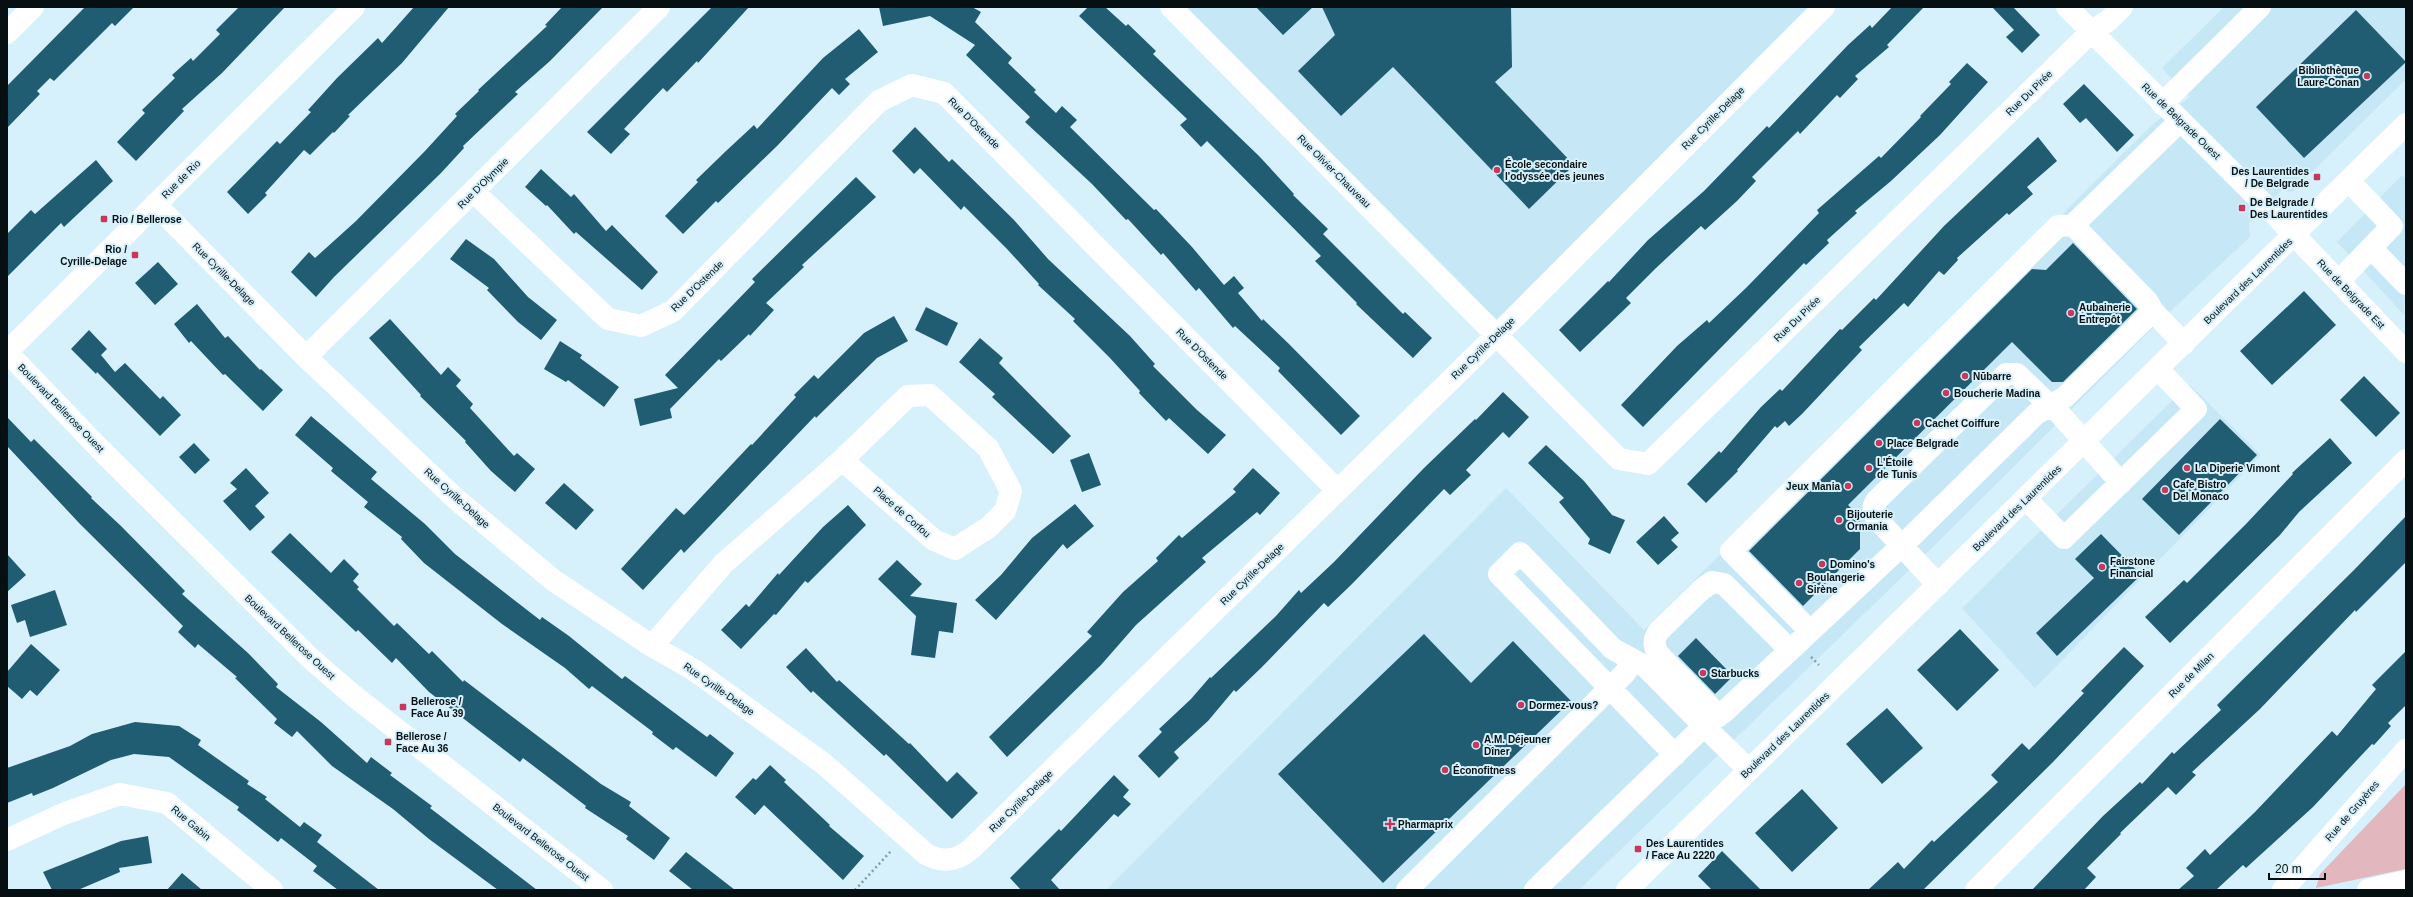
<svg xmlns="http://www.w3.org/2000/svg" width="2413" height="897" font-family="Helvetica,sans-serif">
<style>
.built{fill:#c5e7f6}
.green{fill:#e2b7bd}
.building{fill:#205d72}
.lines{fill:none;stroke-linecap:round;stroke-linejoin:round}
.path{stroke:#879aa2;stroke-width:2.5;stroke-dasharray:2 3;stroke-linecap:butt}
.minor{stroke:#fff;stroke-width:22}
.major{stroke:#fff;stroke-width:22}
.poi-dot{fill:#c7385d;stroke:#d7f1fc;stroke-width:1.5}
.labels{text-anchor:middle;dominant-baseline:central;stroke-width:4;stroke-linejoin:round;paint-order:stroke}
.poi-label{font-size:10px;font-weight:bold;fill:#060f12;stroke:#d7f1fc;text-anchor:start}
.street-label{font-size:10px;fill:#060f12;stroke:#d7f1fc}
</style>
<rect width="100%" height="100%" fill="#d7f1fc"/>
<!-- built -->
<path class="built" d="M1171,7H1824L1497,334Z
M2224,7H2406V79L2292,192L2282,190L2249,223L2250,237L2164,317L1930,550L1579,890H1106L1506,488L1644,630L2154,123L2190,97L2162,68Z
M2402,175L2406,179L2404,315L2337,242Z
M2189,384L2261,455L2035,688L1962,608Z"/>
<!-- green -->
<path class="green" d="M2406,784V869L2316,888L2320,874Z"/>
<!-- building -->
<path class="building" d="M85,7H134L115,26L112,23L54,81L50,78L37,91L40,94L7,128V86Z
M239,7H285L222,73L182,109L184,111L136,161L117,142L145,113L142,110L175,78L172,75L191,58L193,61L220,34L216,30Z
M414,7H449L402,63L348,115L350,116L334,133L333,132L310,155L304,150L265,193L267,195L248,214L227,192L277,141L280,144L311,112L308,110L337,78L378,38L382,43Z
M562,7H603L550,61L515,92L518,94L463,146L464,148L441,173L334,277L316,297L291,272L309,252L315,258L356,221L425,151L457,116L455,114L479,91L478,90L547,26L545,25Z
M712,7H749L698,63L697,61L667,92L663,88L624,129L630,134L611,154L587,132Z
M879,7H972L981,12L975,22L1012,58L1008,63L1036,90L1034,92L1056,113L1062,106L1077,120L1070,127L1154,210L1156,209L1192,247L1224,285L1234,276L1244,288L1238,293L1262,321L1263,319L1288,343L1360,416L1341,435L1278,371L1280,368L1235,326L1233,328L1199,288L1196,291L1163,253L1161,255L1128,219L1126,220L1092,184L1025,122L1030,117L966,55L975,45L930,16L883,26Z
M1088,7H1105L1126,26L1128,24L1156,51L1153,54L1259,156L1294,194L1293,195L1328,229L1323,234L1403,314L1405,312L1432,338L1413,358L1356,304L1357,303L1315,261L1321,256L1207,141L1201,147L1180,125L1187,119L1079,16Z
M1256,7H1313L1283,35Z
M1322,7H1511L1512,67L1495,82L1574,165L1529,209L1393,67L1341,116L1298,71L1335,35Z
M1892,7H1924L1887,45L1889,47L1855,76L1858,79L1840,98L1837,95L1800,134L1798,131L1752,177L1756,181L1737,201L1705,230L1701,226L1656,268L1626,298L1631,303L1580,352L1559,330L1608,281L1609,282L1648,240L1704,191L1767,126L1769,128L1848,45L1870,25L1872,28Z
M1992,7H2013L2040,35L2022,53L2006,37L2014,30Z
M2356,10L2406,62L2304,158L2256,107Z
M859,29L878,52L845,79L850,84L839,95L832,88L777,146L718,203L716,201L683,234L665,216L698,182L696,180L726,151L754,125L757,129L823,58Z
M1967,63L1988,82L1940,135L1891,181L1855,211L1857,213L1827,240L1829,243L1806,265L1804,263L1643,427L1621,405L1677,346L1707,320L1709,323L1747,287L1819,213L1817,210L1879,156L1881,158L1921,117L1920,116L1951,84L1949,82Z
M2084,84L2134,135L2117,152L2086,118L2080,123L2063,104Z
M915,127L949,162L952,159L1014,220L1048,259L1130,336L1155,364L1153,366L1197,410L1226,435L1208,454L1169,418L1166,421L1139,393L1140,391L1110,358L1073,321L1075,319L1038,285L1039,284L1007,249L964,206L961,210L920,168L914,174L892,151Z
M2038,137L2057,161L2027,187L2033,194L2009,215L2007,213L1957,258L1958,260L1944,275L1939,271L1908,307L1904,303L1859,347L1862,350L1802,414L1789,426L1785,421L1777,428L1775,426L1737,470L1738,471L1706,503L1687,484L1719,451L1721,453L1761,407L1780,389L1782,391L1840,329L1842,330L1874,298L1876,300L1944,226Z
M96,160L113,181L64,227L61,223L7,277V234L31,210L35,214Z
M541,169L571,197L574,194L606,231L612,225L658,272L642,290L576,232L574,234L547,205L546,206L525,187Z
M856,177L876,197L802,265L804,267L766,303L774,310L750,336L749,334L721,361L719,359L670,409L672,418L640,426L634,399L678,388L665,375L755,282L752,279Z
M466,239L494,259L528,297L557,320L541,340L518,322L487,290L489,288L450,259Z
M2073,243L2137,309L2063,382H2052L2012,342L1848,505L1860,517V549L1803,606L1749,551L2032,269L2046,270Z
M158,262L178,284L155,305L135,283Z
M2304,291L2336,325L2272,385L2240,351Z
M197,304L225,338L228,336L260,370L261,369L283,390L263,411L225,374L223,375L191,341L189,343L174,324Z
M926,307L958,323L947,346L915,330Z
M894,316L908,341L877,358L816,418L815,416L684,553L681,549L643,590L621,569L676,508L684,515L689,510L751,444L752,445L796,397L794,395L814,375L818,379L864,333Z
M390,319L441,375L448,367L461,380L456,386L473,404L470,408L514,456L517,453L535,469L515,492L491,471L465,442L466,441L420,396L421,395L369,338Z
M89,330L107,349L101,355L115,372L125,363L160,399L163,396L181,415L160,436L97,372L96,374L71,349Z
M980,338L1003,358L999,363L1071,436L1053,454L992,397L995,394L959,362Z
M560,341L582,355L580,358L619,387L604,407L568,380L566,382L544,369Z
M2364,376L2400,413L2376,437L2340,400Z
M1503,392L1529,417L1509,438L1503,432L1466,470L1471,475L1450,495L1444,489L1351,585L1328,607L1324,603L1261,668L1236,692L1234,690L1208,721L1174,752L1179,758L1159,778L1138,756L1162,732L1159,729L1191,699L1210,677L1211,678L1276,616L1299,590L1301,593L1334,562L1424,468L1475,419L1476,420Z
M311,416L377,472L371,479L425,524L455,554L540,620L542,617L569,636L622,679L625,676L707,737L710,734L734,753L716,777L676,747L673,750L652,734L653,732L592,686L589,689L565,668L502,624L424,563L401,539L402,537L364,507L368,502L331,471L333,468L295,435Z
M7,417L31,442L34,439L92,497L91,498L121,526L185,591L182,594L248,653L278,684L276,687L321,722L367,763L371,757L392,773L390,775L432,806L430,808L537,890H498L429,839L393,809L332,766L297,731L292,737L274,723L277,719L235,678L237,677L198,644L195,648L178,632L183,626L80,524L7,446Z
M2220,419L2257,455L2179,535L2142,499Z
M2330,438L2352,463L2299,512L2280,535L2170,643L2145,617L2184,580L2187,583L2246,524L2293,474L2292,473Z
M194,443L210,460L195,474L179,457Z
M1546,445L1584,481L1612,515L1625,520L1610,554L1588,544L1590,539L1559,502L1564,498L1528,463Z
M1089,453L1101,485L1082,492L1070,460Z
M246,468L269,493L255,506L265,517L250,531L223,501L237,489L230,483Z
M1253,468L1280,493L1260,515L1257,512L1202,558L1206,562L1136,625L1101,665L1007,757L989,737L1092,636L1087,632L1123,592L1158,561L1156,558L1179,535L1182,538L1236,492L1233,489Z
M564,483L594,510L576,530L545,503Z
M1075,504L1094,526L1067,549L1063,544L996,620L975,600L1001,575L1032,538Z
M848,505L866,525L808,583L805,581L776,615L774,614L741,649L721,630L746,604L749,607L778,573L779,575L823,527Z
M1664,516L1679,533L1671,540L1678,547L1658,565L1636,542Z
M2406,516V562L2356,612L2355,610L2260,709L2192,772L2196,775L2176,795L2168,787L2120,833L2121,834L2087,868L2096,877L2084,890H2032L2103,816L2140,782L2142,784L2172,752L2174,754L2221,710L2217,705L2354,570Z
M290,533L331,573L344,559L359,574L353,581L359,587L357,589L394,626L397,623L429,654L432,651L463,682L464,680L601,784L631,802L629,806L670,838L654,860L626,839L628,836L585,808L586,806L523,758L520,762L477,729L429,692L396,658L392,663L358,630L356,632L271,552Z
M2101,534L2141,575L2057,656L2036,633L2094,578L2075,559Z
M7,554L26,575L7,592Z
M897,560L922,584L910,596L957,603L953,633L939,631L935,658L911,655L916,616L878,579Z
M55,590L67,625L30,637L25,620L17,623L11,605Z
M1960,629L1999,670L1957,711L1917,670Z
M1424,634L1471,683L1513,641L1571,701L1383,883L1278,774Z
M1696,638L1733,676L1715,694L1678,656Z
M31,644L60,670L37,696L30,690L22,699L7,686V672Z
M2124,647L2144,666L2053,762L1923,890H1868L1898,862L1904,869L1932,840L1934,842L1998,782L1991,775L2022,743L2029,750L2084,693L2081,691Z
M806,648L837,682L839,680L909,744L910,743L947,782L957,772L978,793L952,819L886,754L884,756L813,691L811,693L786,667Z
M2406,651V705L2388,723L2391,726L2374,745L2372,744L2313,807L2246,868L2243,865L2216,890H2178L2194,876L2186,868L2205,849L2210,855L2255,812L2332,731L2337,736L2376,689L2372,685Z
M1887,708L1923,748L1882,784L1846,744Z
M135,722L179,726L201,740L198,745L249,781L247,784L267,797L265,799L300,827L304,822L322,835L317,842L379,890H338L313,871L317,866L281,838L278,842L237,810L239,807L169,757L134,754L111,760L53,788L33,796L32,793L7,803V768L70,746L92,734Z
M770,765L786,780L784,782L830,825L829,826L864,856L843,880L764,805L755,815L735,797L753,778L756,780Z
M1114,775L1129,790L1123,797L1131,804L1118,817L1114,814L1051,880L1060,890H1021L1010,878L1059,829L1061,831Z
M1802,789L1838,828L1792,872L1755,833Z
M148,836L152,863L119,868L120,872L78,890H52L43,872L121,841Z
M1722,851L1761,890H1712L1698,876Z
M686,852L735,890H693L669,871Z
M182,873L202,890H167Z"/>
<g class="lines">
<!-- path -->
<path class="path" d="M1811,657L1819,665
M855,890L891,851"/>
<!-- minor -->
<path class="minor" d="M1171,7L1619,459L1648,464L2091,32L2109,20L2122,7
M2067,7L2278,218L2406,352
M7,33L33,7
M2162,104L2260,7
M474,192L608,319L641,326L673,311L879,101L912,85L944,93L1337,490
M155,204L306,357L456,499L553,580L652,646L694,670L824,764L926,854C942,863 957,861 971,849L1514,318L1824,7
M2371,248L2406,284
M2339,281L2392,226L2349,181
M2153,311L2147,301L2073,225L2180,121
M7,352L98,447L309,657L354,696L602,890
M7,352L354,7
M306,357L659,7
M2026,499L2064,538L2196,409L2158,369
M1938,585L1878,520C1872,513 1872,507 1877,500L2006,374H2017L2050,406L2065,397L2153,311L2184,344
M1810,631L1731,551L2058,226L2073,225
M652,646L724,563L842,460L908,396L930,395L988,448L1011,491L1005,511L989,527L955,549L934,540L842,460
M1719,716L1661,657C1654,649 1652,641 1659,631L1701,590L1712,582L1724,584L1790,650
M1675,755L1499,574L1520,553L1613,649L1646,667L1704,726L1724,712L1912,536L2036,414L2050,406L2059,413L2121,483
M7,840L63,814L120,794L167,803L272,890
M1407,890L1625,673L1633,660
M1535,890L1704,726L1749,770
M1976,890L2406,460
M2283,890L2406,750
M2368,890L2406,881"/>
<!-- major -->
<path class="major" d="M1627,890L2406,124"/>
</g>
<!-- markers -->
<g class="poi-dot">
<circle cx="2367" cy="76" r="4"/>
<circle cx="1497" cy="170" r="4"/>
<rect x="2313" y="173" width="8" height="8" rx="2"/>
<rect x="2238" y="204" width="8" height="8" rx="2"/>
<rect x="100" y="215" width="8" height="8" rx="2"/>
<rect x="131" y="251" width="8" height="8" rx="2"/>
<circle cx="2071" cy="313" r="4"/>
<circle cx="1965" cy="376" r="4"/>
<circle cx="1946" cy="393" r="4"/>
<circle cx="1917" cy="423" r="4"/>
<circle cx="1879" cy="443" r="4"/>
<circle cx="1869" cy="468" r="4"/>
<circle cx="2187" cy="468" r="4"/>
<circle cx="1848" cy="486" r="4"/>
<circle cx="2165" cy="490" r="4"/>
<circle cx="1839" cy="520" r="4"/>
<circle cx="1822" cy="564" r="4"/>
<circle cx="2102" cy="567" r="4"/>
<circle cx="1799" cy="583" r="4"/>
<circle cx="1703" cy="673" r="4"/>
<circle cx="1521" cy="705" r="4"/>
<rect x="399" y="703" width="8" height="8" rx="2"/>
<rect x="384" y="738" width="8" height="8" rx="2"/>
<circle cx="1476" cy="745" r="4"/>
<circle cx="1445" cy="770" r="4"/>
<path d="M1388 818h4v4h4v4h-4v4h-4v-4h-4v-4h4z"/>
<rect x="1634" y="845" width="8" height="8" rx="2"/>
</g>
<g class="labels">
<!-- poi labels -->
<g class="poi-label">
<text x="2359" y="70" text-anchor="end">Bibliothèque<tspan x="2359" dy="12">Laure-Conan</tspan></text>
<text x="1505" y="164">École secondaire<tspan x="1505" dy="12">l'odyssée des jeunes</tspan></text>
<text x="2309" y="171" text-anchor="end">Des Laurentides<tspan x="2309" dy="12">/ De Belgrade</tspan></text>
<text x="2250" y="202">De Belgrade /<tspan x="2250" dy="12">Des Laurentides</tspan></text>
<text x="112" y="219">Rio / Bellerose</text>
<text x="127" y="249" text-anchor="end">Rio /<tspan x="127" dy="12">Cyrille-Delage</tspan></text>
<text x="2079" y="307">Aubainerie<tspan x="2079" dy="12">Entrepôt</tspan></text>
<text x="1973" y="376">Nūbarre</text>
<text x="1954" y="393">Boucherie Madina</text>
<text x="1925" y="423">Cachet Coiffure</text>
<text x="1887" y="443">Place Belgrade</text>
<text x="1877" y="462">L'Étoile<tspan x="1877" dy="12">de Tunis</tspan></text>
<text x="2195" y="468">La Diperie Vimont</text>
<text x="2173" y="484">Cafe Bistro<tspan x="2173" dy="12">Del Monaco</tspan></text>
<text x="1840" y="486" text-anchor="end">Jeux Mania</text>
<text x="1847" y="514">Bijouterie<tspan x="1847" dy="12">Ormania</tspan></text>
<text x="2110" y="561">Fairstone<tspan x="2110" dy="12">Financial</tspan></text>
<text x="1830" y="564">Domino's</text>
<text x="1807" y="577">Boulangerie<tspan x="1807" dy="12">Sirène</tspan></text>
<text x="1711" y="673">Starbucks</text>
<text x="411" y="701">Bellerose /<tspan x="411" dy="12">Face Au 39</tspan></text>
<text x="1529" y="705">Dormez-vous?</text>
<text x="396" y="736">Bellerose /<tspan x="396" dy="12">Face Au 36</tspan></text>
<text x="1484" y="739">A.M. Déjeuner<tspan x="1484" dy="12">Dîner</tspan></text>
<text x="1453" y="770">Éconofitness</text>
<text x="1398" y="824">Pharmaprix</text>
<text x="1646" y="843">Des Laurentides<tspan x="1646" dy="12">/ Face Au 2220</tspan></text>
</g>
<!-- street labels -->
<g class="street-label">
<text transform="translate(2029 93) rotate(-44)">Rue Du Pirée</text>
<text transform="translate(1713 118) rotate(-45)">Rue Cyrille-Delage</text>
<text transform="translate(2181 121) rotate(44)">Rue de Belgrade Ouest</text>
<text transform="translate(974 123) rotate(45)">Rue D'Ostende</text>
<text transform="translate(1334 171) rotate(45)">Rue Olivier-Chauveau</text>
<text transform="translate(181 179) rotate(-45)">Rue de Rio</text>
<text transform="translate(483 183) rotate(-45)">Rue D'Olympie</text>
<text transform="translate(224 274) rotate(45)">Rue Cyrille-Delage</text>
<text transform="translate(2248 281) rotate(-44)">Boulevard des Laurentides</text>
<text transform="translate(697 286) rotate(-44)">Rue D'Ostende</text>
<text transform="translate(2351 294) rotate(46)">Rue de Belgrade Est</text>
<text transform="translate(1797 319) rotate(-44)">Rue Du Pirée</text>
<text transform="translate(1483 348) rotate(-44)">Rue Cyrille-Delage</text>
<text transform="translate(1202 354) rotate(45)">Rue D'Ostende</text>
<text transform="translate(61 408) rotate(46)">Boulevard Bellerose Ouest</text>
<text transform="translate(457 498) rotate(42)">Rue Cyrille-Delage</text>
<text transform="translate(2017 508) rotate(-44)">Boulevard des Laurentides</text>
<text transform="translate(902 512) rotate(41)">Place de Corfou</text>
<text transform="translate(1252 574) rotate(-44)">Rue Cyrille-Delage</text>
<text transform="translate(290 637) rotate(43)">Boulevard Bellerose Ouest</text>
<text transform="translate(2191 675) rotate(-45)">Rue de Milan</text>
<text transform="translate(719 689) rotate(35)">Rue Cyrille-Delage</text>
<text transform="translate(1785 735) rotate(-44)">Boulevard des Laurentides</text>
<text transform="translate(1021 801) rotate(-44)">Rue Cyrille-Delage</text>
<text transform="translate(2352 811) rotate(-49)">Rue de Gruyères</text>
<text transform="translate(191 823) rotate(40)">Rue Gabin</text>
<text transform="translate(541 842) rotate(38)">Boulevard Bellerose Ouest</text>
</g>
</g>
<!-- border -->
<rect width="2413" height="897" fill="none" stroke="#060f12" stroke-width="16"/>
<!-- scale -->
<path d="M2269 873v6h56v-6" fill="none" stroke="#060f12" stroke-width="2"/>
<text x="2275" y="873" font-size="12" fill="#060f12" stroke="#d7f1fc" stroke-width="3" paint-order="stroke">20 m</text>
</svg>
